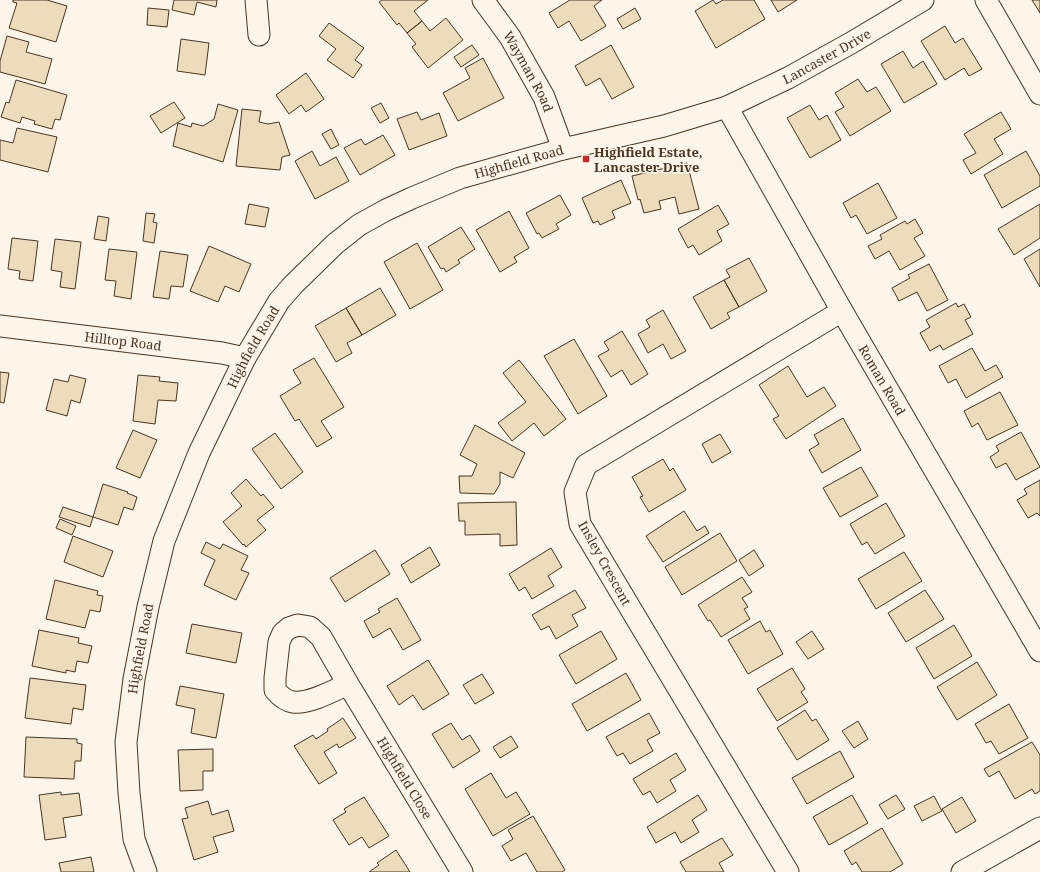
<svg xmlns="http://www.w3.org/2000/svg" width="1040" height="872" font-family="'Noto Serif',serif">
<style>
.building{fill:#ecdcbc;stroke:#4a3520}
.lines{fill:none;stroke-linecap:round;stroke-linejoin:round}
.minor-casing{stroke:#4a3520;stroke-width:23}
.minor{stroke:#fbf6e9;stroke-width:21}
.poi-dot{fill:#c62828;stroke:#fbf6e9;stroke-width:1.5}
.labels{text-anchor:middle;dominant-baseline:central;stroke-width:3;stroke-linejoin:round;paint-order:stroke}
.street-label{font-size:13px;fill:#4a3520;stroke:#fbf6e9}
.poi-label{font-size:13px;font-weight:bold;fill:#4a3520;stroke:#fbf6e9;text-anchor:start}
</style>
<rect width="100%" height="100%" fill="#fbf6e9"/>
<!-- building -->
<path class="building" d="M13,0H47L67,6L56,42L9,28L17,3L13,2Z
M174,0H217L216,7L197,2L194,15L172,10Z
M382,0H428L414,11L422,21L407,33L399,23L397,25L379,2Z
M570,0H602L594,6L606,26L581,41L569,21L558,28L549,13Z
M713,0L716,4L723,0H754L765,19L716,48L695,11Z
M771,0H797L778,12Z
M1032,0H1040V13Z
M148,8L169,10L167,27L147,25Z
M635,8L641,19L623,29L617,19Z
M446,18L463,40L428,68L412,47L416,44L407,33L422,21L430,31Z
M329,23L364,48L355,60L362,65L353,78L327,60L336,49L319,36Z
M945,26L955,43L963,38L982,69L969,76L964,68L945,80L921,41Z
M7,36L29,42L26,52L52,59L45,84L0,72V61Z
M181,39L209,43L205,75L177,71Z
M472,45L479,55L461,67L454,57Z
M611,45L634,87L612,99L600,78L586,86L575,66Z
M903,51L913,68L923,61L937,84L904,103L881,64Z
M483,58L504,98L458,121L443,93L470,78L465,68Z
M306,73L324,99L306,112L301,105L289,114L276,95Z
M858,79L867,92L876,87L891,111L850,136L835,112L844,107L835,93Z
M16,80L67,95L60,120L55,119L52,129L34,124L35,121L22,117L20,123L1,117L6,102L9,103Z
M174,102L185,118L161,133L150,116Z
M381,103L389,118L380,123L371,108Z
M218,104L238,110L223,162L173,146L178,123L191,127L192,123L203,126L214,119Z
M810,105L819,120L827,115L841,140L810,158L787,118Z
M242,109L261,111L259,122L268,124L279,122L290,155L282,157L280,170L236,166Z
M417,112L421,120L439,113L447,136L409,150L397,119Z
M1001,112L1011,129L994,139L1003,154L971,174L963,160L976,153L964,134Z
M17,128L57,137L48,172L0,160V140L13,143Z
M331,129L339,145L331,149L322,134Z
M383,135L395,155L360,175L344,148L361,139L365,145Z
M312,151L320,166L336,157L349,181L315,199L295,161Z
M1026,151L1040,176V186L1002,208L984,175Z
M687,163L699,209L679,214L675,197L659,201L661,209L644,213L640,199L638,200L632,176Z
M621,180L631,203L612,211L615,218L600,225L598,221L593,223L582,198Z
M878,183L897,218L867,234L856,215L851,218L843,203Z
M560,195L571,215L556,224L559,229L542,238L539,233L537,234L526,213Z
M249,204L269,208L265,227L245,224Z
M1040,204V238L1014,255L998,229Z
M718,205L729,224L717,231L722,241L699,255L693,245L688,248L678,229Z
M509,211L529,248L514,257L517,262L500,272L476,230Z
M146,213L155,214L153,222L157,223L154,243L143,241Z
M98,216L109,218L106,241L94,239Z
M915,219L923,233L914,238L925,256L900,270L889,251L875,259L868,246L882,239L880,235L905,221L907,224Z
M461,227L475,249L458,260L460,263L446,272L444,268L441,269L428,247Z
M12,238L38,241L33,281L19,279L20,271L8,269Z
M55,239L81,242L75,289L60,287L62,272L51,270Z
M417,243L443,290L410,309L384,262Z
M209,246L251,264L239,292L225,286L218,302L190,291Z
M109,249L137,252L131,299L114,296L116,281L105,280Z
M1040,249V287L1024,259Z
M160,251L188,255L183,287L171,286L169,299L153,297Z
M749,258L767,291L739,307L724,280L730,277L726,270Z
M929,264L948,300L927,311L917,292L899,301L892,288L910,278L908,275Z
M724,280L739,307L727,313L730,318L711,329L693,297Z
M380,288L396,315L362,335L346,308Z
M956,303L958,307L964,304L971,317L965,320L973,334L943,350L940,345L930,351L920,333L930,327L926,320Z
M346,308L362,335L347,343L352,353L336,362L315,326Z
M663,310L686,351L671,359L663,344L648,353L638,334L650,327L646,320Z
M622,331L648,374L631,385L622,370L611,377L598,356L609,350L604,342Z
M574,339L607,396L578,414L544,356Z
M972,348L985,371L996,365L1003,377L966,398L956,379L948,383L939,366Z
M314,358L344,407L321,421L332,438L317,447L299,419L295,421L280,396L301,383L293,370Z
M519,360L566,419L544,436L534,423L512,441L498,423L526,402L503,373Z
M788,366L807,397L824,387L836,406L786,439L773,419L779,416L759,385Z
M0,372L9,373L4,403L0,402Z
M70,375L86,379L80,403L71,400L67,416L46,410L54,379L68,382Z
M138,375L160,377L159,381L178,383L176,401L158,400L155,424L133,421Z
M1000,392L1018,425L987,440L978,423L972,427L964,411Z
M843,418L861,450L822,473L809,450L819,444L814,435Z
M475,425L525,453L513,478L500,472V484L494,494L460,493L459,476H472L477,464L460,455Z
M133,430L157,440L140,478L116,468Z
M1021,432L1040,467L1016,480L1006,463L996,468L990,457L999,451L996,446Z
M275,433L303,472L281,489L252,449Z
M720,434L731,452L712,463L702,444Z
M663,459L670,471L673,468L686,490L649,512L640,497L643,496L632,477Z
M861,467L878,496L840,517L823,488Z
M246,479L261,496L263,494L274,507L257,520L266,530L246,547L244,544L243,545L223,522L242,506L231,493Z
M1040,480V516L1037,513L1028,518L1017,500L1027,494L1024,489Z
M103,484L128,492L127,493L137,497L133,510L124,507L118,525L93,517Z
M516,502L517,545L500,546V534L465,535V521H459L458,503Z
M886,503L905,536L875,554L867,542L862,545L850,524Z
M63,507L93,517L90,527L59,517Z
M684,511L697,531L705,526L709,533L663,562L646,536Z
M60,519L76,526L72,535L56,528Z
M720,533L737,561L682,595L665,567Z
M73,536L113,551L103,577L64,562Z
M206,542L220,549L223,544L248,556L241,570L249,573L236,600L204,585L215,560L201,553Z
M430,547L440,565L411,583L401,565Z
M551,548L562,567L548,576L554,586L532,599L525,587L519,591L509,574Z
M375,550L390,574L345,602L330,578Z
M754,550L764,566L749,576L739,560Z
M904,552L922,581L876,609L858,579Z
M742,577L752,592L742,598L748,607L744,609L750,619L721,637L710,620L708,621L698,605Z
M55,580L98,591L97,595L103,596L100,612L90,610L85,628L46,619Z
M575,590L586,608L572,615L578,626L556,639L549,626L541,630L532,615Z
M925,590L944,619L906,642L888,613Z
M397,598L421,640L403,650L390,628L373,638L364,621L380,612L378,609Z
M760,621L766,632L770,630L783,654L748,674L728,640Z
M192,624L242,633L236,663L186,653Z
M954,625L972,656L934,679L916,648Z
M39,630L79,638L78,643L92,646L88,663L77,661L75,672L66,670V673L32,666Z
M601,631L617,659L576,684L559,655Z
M812,631L824,649L808,659L796,642Z
M428,660L449,694L423,710L413,695L399,705L387,686Z
M977,662L997,695L957,720L937,687Z
M792,668L805,689L801,692L808,702L777,721L757,689Z
M626,673L641,700L587,731L572,704Z
M482,674L494,693L475,704L463,685Z
M30,678L86,685L83,710L73,708L71,724L25,718Z
M180,686L224,694L216,738L191,733L195,709L176,705Z
M1009,704L1028,738L999,754L991,741L986,743L975,724Z
M805,710L812,721L816,719L829,740L797,760L777,728Z
M649,713L660,733L647,740L653,751L630,764L623,753L617,756L606,737Z
M343,718L356,738L339,748L337,744L324,752L337,773L319,784L294,746L313,735L316,739L328,731L327,729Z
M858,721L868,739L854,748L842,731Z
M451,723L462,740L470,735L480,751L453,768L432,734Z
M511,736L518,747L500,758L493,747Z
M26,737L77,739V743L82,744L81,761H75L74,779L24,777Z
M1032,742L1040,755V791L1035,794L1032,789L1015,799L999,771L989,777L984,769Z
M213,749V771H203V790L180,791L178,750Z
M840,751L854,777L807,804L792,778Z
M676,753L686,770L670,780L676,791L657,803L650,791L643,795L633,779Z
M491,773L506,798L516,792L530,814L493,836L465,789Z
M61,792V795L79,793L82,815L63,818L66,837L45,840L39,795Z
M698,795L707,810L692,820L699,832L681,843L675,832L656,843L647,827Z
M852,795L868,823L829,845L813,817Z
M896,795L905,809L888,819L879,805Z
M934,796L942,811L922,821L914,806Z
M364,797L389,836L369,848L362,837L349,845L333,820L346,812L344,809Z
M962,797L976,821L956,833L942,809Z
M208,801L212,815L228,810L234,831L213,837L218,852L194,860L182,819L188,818L185,808Z
M533,816L565,870L562,872H537L526,853L511,861L502,846L513,839L508,830Z
M882,828L903,864L890,872H862L856,862L852,865L844,851Z
M722,838L733,855L719,863L724,872H686L680,862Z
M396,850L410,872H369L379,865L377,863Z
M91,857L94,872H61L59,863Z"/>
<g class="lines">
<defs>
<g id="minor">
<path d="M256,0L259,35"/>
<path id="s1" d="M483,0L510,37L544,97L563,149"/>
<path d="M986,0L1040,94"/>
<path id="s2" d="M727,107L842,311L1040,651"/>
<path id="s3" d="M0,326L222,353L245,358"/>
<path id="s4" d="M348,684C333,691 309,704 293,702C286,701 280,696 275,690V678L279,642L283,633L289,628L298,625L310,627L321,637L348,684L462,872"/>
<path id="s5" d="M146,872L134,839L129,793L126,742L134,679L148,607L164,541L199,453L245,358L279,301L293,285L335,244L359,225L386,210L412,198L460,178L563,149L664,126L727,107L788,78L851,43L923,0"/>
<path d="M788,872L580,524L575,492L586,465L842,311"/>
<path d="M962,872L1040,828"/>
</g>
</defs>
<!-- minor casing -->
<use href="#minor" class="minor-casing"/>
<!-- minor -->
<use href="#minor" class="minor"/>
</g>
<!-- markers -->
<rect class="poi-dot" x="582" y="155" width="8" height="8" rx="2"/>
<g class="labels">
<!-- street labels -->
<g class="street-label">
<text stroke="none"><textPath href="#s5" startOffset="1214">Lancaster Drive</textPath></text>
<text stroke="none"><textPath href="#s1" startOffset="85">Wayman Road</textPath></text>
<text stroke="none"><textPath href="#s5" startOffset="887">Highfield Road</textPath></text>
<text stroke="none"><textPath href="#s3" startOffset="124">Hilltop Road</textPath></text>
<text stroke="none"><textPath href="#s5" startOffset="551">Highfield Road</textPath></text>
<text stroke="none"><textPath href="#s2" startOffset="314">Roman Road</textPath></text>
<text transform="translate(605 563) rotate(61)">Insley Crescent</text>
<text stroke="none"><textPath href="#s5" startOffset="227">Highfield Road</textPath></text>
<text stroke="none"><textPath href="#s4" startOffset="347">Highfield Close</textPath></text>
</g>
<!-- poi labels -->
<g class="poi-label">
<text x="594" y="152">Highfield Estate,<tspan x="594" dy="15">Lancaster Drive</tspan></text>
</g>
</g>
</svg>
